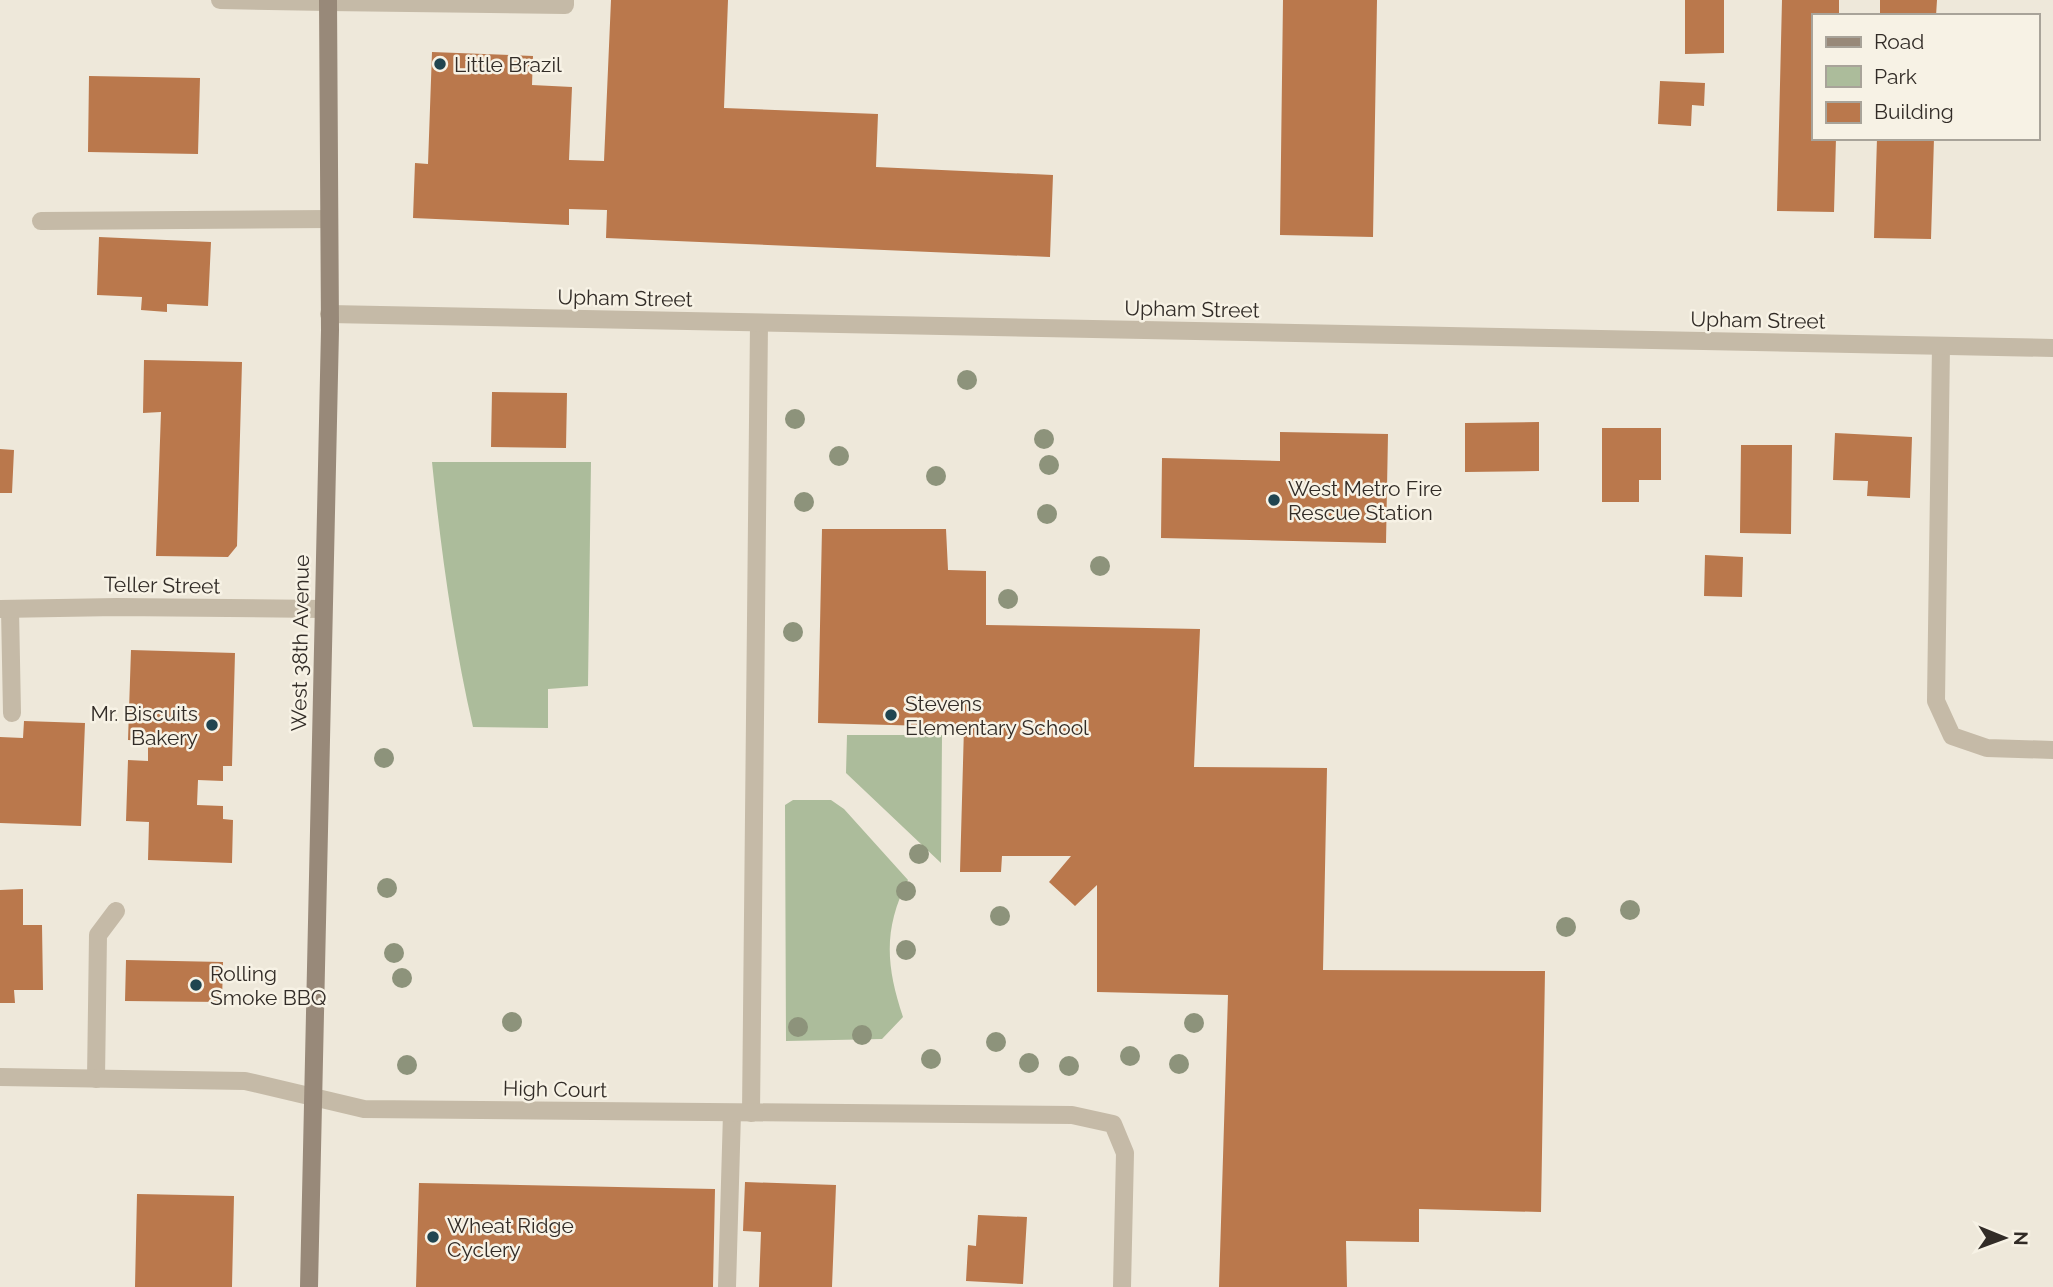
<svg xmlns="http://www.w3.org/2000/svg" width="2053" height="1287" font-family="Raleway,sans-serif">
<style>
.green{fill:#acbc9b}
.building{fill:#ba784c}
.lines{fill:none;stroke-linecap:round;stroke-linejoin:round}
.service{stroke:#c5baa7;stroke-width:18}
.minor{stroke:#c5baa7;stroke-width:18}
.tertiary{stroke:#c5baa7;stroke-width:18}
.secondary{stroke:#988979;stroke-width:18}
.tree{fill:#8d937b}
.poi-dot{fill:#204550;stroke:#f7f2e5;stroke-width:2.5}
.labels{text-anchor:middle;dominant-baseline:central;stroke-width:5;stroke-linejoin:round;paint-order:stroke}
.poi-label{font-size:21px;fill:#322c27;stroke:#f7f2e5;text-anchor:start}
.street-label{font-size:21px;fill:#322c27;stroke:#f7f2e5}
</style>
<rect width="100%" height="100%" fill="#eee8da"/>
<!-- green -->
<path class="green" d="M432,462H591L588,686L548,689V728L473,727C453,639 441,551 432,462Z
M847,735H942L941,863L846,773Z
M793,800H831L844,809L908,880C883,929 886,966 903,1017L882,1039L786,1041L785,805Z"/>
<!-- building -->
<path class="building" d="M611,0H728L724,108L878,114L876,167L1053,175L1050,257L606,238L607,210L569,209V225L413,218L415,163L428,164L432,52L533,56L532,85L572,87L569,160L604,161Z
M1283,0H1377L1373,237L1280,235Z
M1685,0H1724V53L1685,54Z
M1782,0H1839V16H1813V138H1836L1834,212L1777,211Z
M1880,0H1937L1936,16H1880Z
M89,76L200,78L198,154L88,152Z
M1660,81L1705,83L1704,106L1692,105L1691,126L1658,124Z
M1877,138H1934L1931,239L1874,238Z
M99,237L211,242L208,306L167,304V312L141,310L142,297L97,295Z
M144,360L242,362L237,546L228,557L156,556L161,412L143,413Z
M492,392L567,393L566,448L491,447Z
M1539,422V471L1465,472V423Z
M1602,428H1661V480H1639V502H1602Z
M1280,432L1388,434L1386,543L1161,538L1162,458L1280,461Z
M1835,433L1912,437L1910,498L1867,496L1868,481L1833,480Z
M1741,445H1792L1791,534L1740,533Z
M0,449L14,450L12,493H0Z
M822,529H946L948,570L986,571V625L1200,629L1194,767L1327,768L1323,970L1545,971L1541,1212L1419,1209V1242L1346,1241L1347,1287H1219L1228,995L1097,992V885L1075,906L1049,882L1071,856H1002L1001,872H960L964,727L818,723Z
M1705,555L1743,557L1742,597L1704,596Z
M131,650L235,653L232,766H223V781L198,780L197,805L223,806V819L233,820L232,863L148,860L149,822L126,821L128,760L148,761V741L128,740Z
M24,721L85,723L81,826L0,823V737L23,738Z
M23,889V925H42L43,990H14L15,1003H0V890Z
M126,960L223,962L222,1002L125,1001Z
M745,1182L836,1185L832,1287H759L761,1232L743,1231Z
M419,1183L715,1189L713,1287H416Z
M137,1194L234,1196L232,1287H135Z
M978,1215L1027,1217L1023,1284L966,1281L968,1245L976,1246Z"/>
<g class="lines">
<!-- service -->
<path class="service" d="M328,2L565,5V0
M41,221L329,219
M1941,346L1936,701L1952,736L1987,748L2053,750
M10,609L12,713
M96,1079L98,935L116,911
M751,1113L759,323
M727,1287L732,1113"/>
<!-- minor -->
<path class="minor" d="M220,0L328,2
M329,314L2053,348
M0,1077L245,1081L364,1109L1072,1115L1113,1124L1125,1153L1122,1287"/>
<!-- tertiary -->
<path class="tertiary" d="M0,609L117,607L323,609"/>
<!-- secondary -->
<path class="secondary" d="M309,1287L330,330L328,0"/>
</g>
<!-- trees -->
<g class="tree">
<circle cx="967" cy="380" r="10"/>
<circle cx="795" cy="419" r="10"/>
<circle cx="1044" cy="439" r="10"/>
<circle cx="839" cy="456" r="10"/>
<circle cx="1049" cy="465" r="10"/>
<circle cx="936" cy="476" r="10"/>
<circle cx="804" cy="502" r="10"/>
<circle cx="1047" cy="514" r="10"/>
<circle cx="1100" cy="566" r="10"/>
<circle cx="1008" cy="599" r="10"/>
<circle cx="793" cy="632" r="10"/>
<circle cx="384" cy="758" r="10"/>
<circle cx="919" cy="854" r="10"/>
<circle cx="387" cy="888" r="10"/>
<circle cx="906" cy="891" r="10"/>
<circle cx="1630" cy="910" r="10"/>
<circle cx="1000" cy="916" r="10"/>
<circle cx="1566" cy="927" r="10"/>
<circle cx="906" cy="950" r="10"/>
<circle cx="394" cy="953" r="10"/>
<circle cx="402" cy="978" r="10"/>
<circle cx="512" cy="1022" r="10"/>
<circle cx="1194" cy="1023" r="10"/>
<circle cx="798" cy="1027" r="10"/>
<circle cx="862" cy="1035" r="10"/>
<circle cx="996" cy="1042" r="10"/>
<circle cx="1130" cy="1056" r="10"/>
<circle cx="931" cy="1059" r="10"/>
<circle cx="1029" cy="1063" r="10"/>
<circle cx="1179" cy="1064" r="10"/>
<circle cx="407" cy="1065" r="10"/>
<circle cx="1069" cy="1066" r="10"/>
</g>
<!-- markers -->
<g class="poi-dot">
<circle cx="440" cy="64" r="7"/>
<circle cx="1274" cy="500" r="7"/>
<circle cx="891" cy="715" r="7"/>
<circle cx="212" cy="725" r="7"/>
<circle cx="196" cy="985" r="7"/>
<circle cx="433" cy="1237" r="7"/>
</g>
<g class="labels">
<!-- poi labels -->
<g class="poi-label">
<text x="454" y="64">Little Brazil</text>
<text x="1288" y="488">West Metro Fire<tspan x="1288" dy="24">Rescue Station</tspan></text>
<text x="905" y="703">Stevens<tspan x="905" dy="24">Elementary School</tspan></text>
<text x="198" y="713" text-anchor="end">Mr. Biscuits<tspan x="198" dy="24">Bakery</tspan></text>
<text x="210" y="973">Rolling<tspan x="210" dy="24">Smoke BBQ</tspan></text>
<text x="447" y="1225">Wheat Ridge<tspan x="447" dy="24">Cyclery</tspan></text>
</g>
<!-- street labels -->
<g class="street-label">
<text transform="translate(625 298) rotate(1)">Upham Street</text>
<text transform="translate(1192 309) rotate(1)">Upham Street</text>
<text transform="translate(1758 320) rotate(1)">Upham Street</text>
<text transform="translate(162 585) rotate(1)">Teller Street</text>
<text transform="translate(300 643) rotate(-89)">West 38th Avenue</text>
<text transform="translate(555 1089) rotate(1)">High Court</text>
</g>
</g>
<!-- legend -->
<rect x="1812" y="14" width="228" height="126" fill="#f7f2e5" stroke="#a8a399" stroke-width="2"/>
<rect x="1826" y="37" width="35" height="10" fill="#988979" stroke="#a8a399" stroke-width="2"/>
<text x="1874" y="49" font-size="21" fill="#322c27">Road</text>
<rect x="1826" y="66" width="35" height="21" fill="#acbc9b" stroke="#a8a399" stroke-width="2"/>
<text x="1874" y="84" font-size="21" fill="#322c27">Park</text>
<rect x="1826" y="102" width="35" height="21" fill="#ba784c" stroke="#a8a399" stroke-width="2"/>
<text x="1874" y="119" font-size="21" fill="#322c27">Building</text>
<!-- north arrow -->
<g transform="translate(2004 1238) rotate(91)" stroke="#f7f2e5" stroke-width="5" paint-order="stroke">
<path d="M0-5L12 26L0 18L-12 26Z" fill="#322c27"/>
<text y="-10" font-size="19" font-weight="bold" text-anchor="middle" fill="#322c27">N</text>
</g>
</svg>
